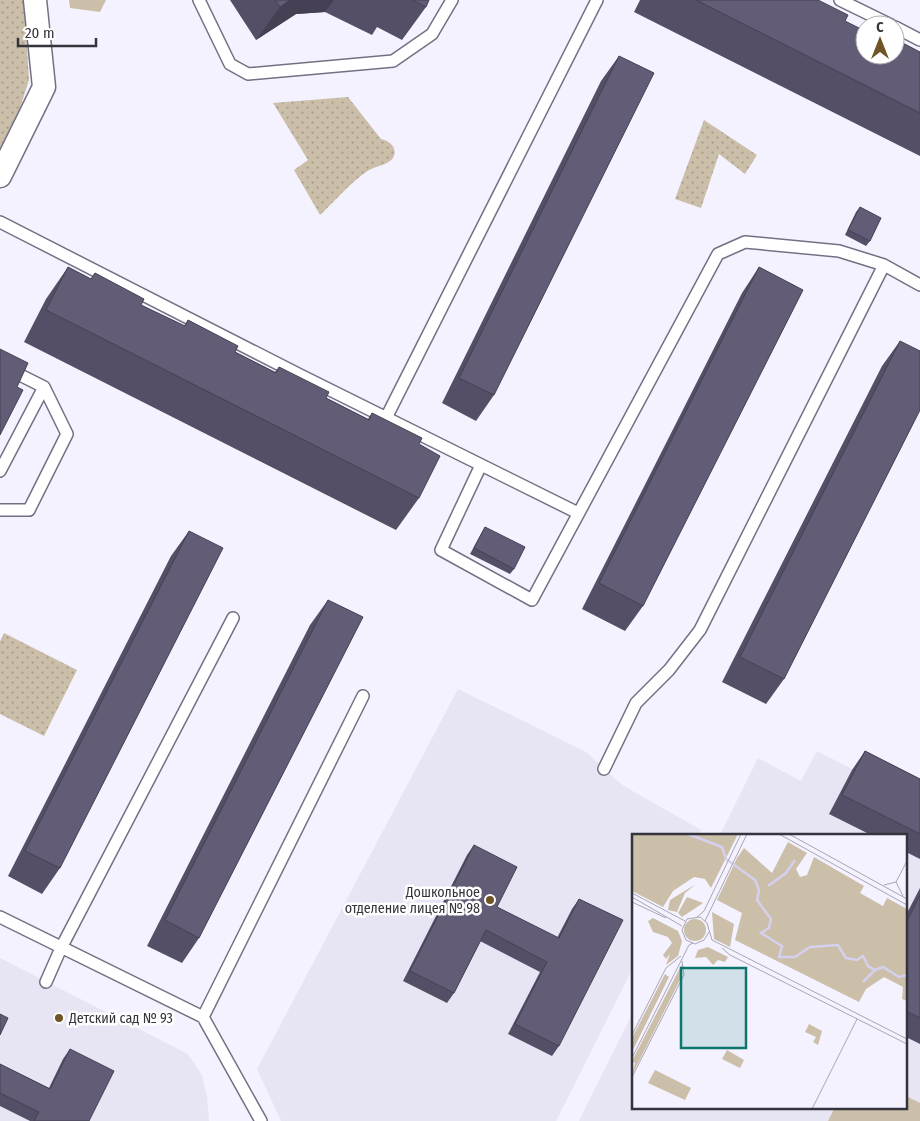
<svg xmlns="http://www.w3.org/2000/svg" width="920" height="1121" font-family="'Fira Sans Condensed',sans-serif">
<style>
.built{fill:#e7e4f4}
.green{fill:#cbbfa9}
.park{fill:url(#park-dots)}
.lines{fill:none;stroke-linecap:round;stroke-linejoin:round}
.lane-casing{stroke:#747083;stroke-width:14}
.street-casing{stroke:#747083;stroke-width:25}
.lane{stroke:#fff;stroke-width:11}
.street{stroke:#fff;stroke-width:22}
.wall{fill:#544f66}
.shaded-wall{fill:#454053}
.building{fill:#625c77;stroke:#454053}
.poi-dot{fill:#6e5526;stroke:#fff;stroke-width:2}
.labels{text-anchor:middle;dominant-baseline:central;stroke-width:5;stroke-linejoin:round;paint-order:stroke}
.poi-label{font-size:14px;fill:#35333b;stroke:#fff;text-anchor:end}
.inset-river{fill:none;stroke:#d6d0ef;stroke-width:2.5}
.inset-road{fill:none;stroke:#a8a6b1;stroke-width:1}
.view{fill:#0f766e;fill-opacity:0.15;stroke:#0f766e;stroke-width:2.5}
.inset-edge{fill:none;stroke:#35333b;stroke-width:2.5}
</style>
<defs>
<pattern id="park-dots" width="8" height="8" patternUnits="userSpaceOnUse" patternTransform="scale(1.25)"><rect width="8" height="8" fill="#cbbfa9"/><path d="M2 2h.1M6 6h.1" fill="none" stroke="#a69c8b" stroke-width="1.8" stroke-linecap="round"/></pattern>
</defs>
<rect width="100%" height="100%" fill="#f4f2ff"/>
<!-- built -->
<path class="built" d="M458,689L586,752L622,785L701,830L699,835H634V966L556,1121H281L257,1069Z
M817,751L920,804V1121H579L634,1010V1107H906V835H720L758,758L801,781Z
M0,958L188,1054L202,1075L207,1097L209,1121H0Z"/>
<!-- green -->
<path class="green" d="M69,0H106L100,12L70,8Z
M906,1096L920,1103V1121H828L835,1107H906Z"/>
<!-- park -->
<path class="park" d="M0,0H24L29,80L20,108L0,148Z
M348,97L381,139C390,141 398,148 393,158C389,165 374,166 366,172C349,184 335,201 320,215L294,170L308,160L273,103Z
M704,120L757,155L745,174L719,154L701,208L675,199Z
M4,633L77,670L44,736L0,714V641Z"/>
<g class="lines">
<defs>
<path id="lane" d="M199,0L230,64L248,74L393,61L432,34L452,0
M840,0L891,25
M895,27L920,40
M0,222L300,375L578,513
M0,365L44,387L0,471
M386,418L597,0
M481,465L441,550L532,600L718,254L745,242L839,251L884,265L920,285
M0,510H29L67,434L44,387
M604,769L636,703L669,670L700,630L884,265
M0,917L203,1017L261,1121
M46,982L61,948L233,618
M203,1017L363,696"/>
<path id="street" d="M0,176L44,87L35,0"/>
</defs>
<!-- lane casing -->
<use href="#lane" class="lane-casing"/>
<!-- street casing -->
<use href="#street" class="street-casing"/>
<!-- lane -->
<use href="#lane" class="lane"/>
<!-- street -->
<use href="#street" class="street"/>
</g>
<!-- wall -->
<path class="wall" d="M230,0H429L426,7L402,40L377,27L372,35L325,12L296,14L256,40Z
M640,0H818L845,21L865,55L920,52V156L634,12Z
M619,56L494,395L476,421L442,403L601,81Z
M860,207L870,241L866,246L845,235L856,212Z
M68,267L91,279L95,273L141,305L184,326L188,320L235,352L275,372L279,367L326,398L368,419L372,413L419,444V498L396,530L24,342L46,299Z
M759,267L643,606L625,631L582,609L742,293Z
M900,341L784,679L766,704L722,682L882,366Z
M485,527L514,569L510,574L470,554L482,532Z
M189,531L60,868L42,894L8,876L171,556Z
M328,600L199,938L182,963L147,946L310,625Z
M865,751L920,779V859L906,852V835H871L829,814L852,770Z
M474,845L497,907L557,938L572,909L579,899L559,1046L552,1056L508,1034L540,972L480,941L454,993L447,1003L403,981L467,855Z
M920,888V1044L906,1037V915Z
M70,1049L89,1121H30L0,1106V1064L49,1088L63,1059Z"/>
<!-- shaded-wall -->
<path class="shaded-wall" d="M290,0H334L325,12L296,14L256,40L280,7Z"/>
<!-- building -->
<path class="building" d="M275,0H290L280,7Z
M412,0H429L426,7Z
M696,0H818L848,15L845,21L865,31V55H895V39L920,52V113Z
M619,56L654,73L494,395L459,378Z
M860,207L881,218L870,241L848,230Z
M68,267L91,279L95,273L144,299L141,305L185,326L188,320L238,346L235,352L276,373L279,367L329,392L326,398L369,420L372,413L422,438L419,444L440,456L419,498L46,310Z
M759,267L803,290L643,606L599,583Z
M900,341L920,351V410L784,679L740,657Z
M0,349L28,363L17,387L23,390L0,435Z
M485,527L525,547L514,569L474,548Z
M189,531L223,548L60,868L25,851Z
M328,600L363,617L199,938L165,920Z
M865,751L920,779V834L842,795Z
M474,845L517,867L497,907L559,938L579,899L623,920L559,1046L515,1024L547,962L486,930L454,993L410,971Z
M920,895V1018L906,1011V923Z
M0,1014L8,1018L0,1035Z
M70,1049L114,1071L89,1121H34L39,1112L0,1093V1064L50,1089Z"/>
<!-- markers -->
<g class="poi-dot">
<circle cx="490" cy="900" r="5"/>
<circle cx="59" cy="1018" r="5"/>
</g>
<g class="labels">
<!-- poi labels -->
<g class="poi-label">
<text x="480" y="892">Дошкольное<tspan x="480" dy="16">отделение лицея № 98</tspan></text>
<text x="69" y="1018" text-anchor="start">Детский сад № 93</text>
</g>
</g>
<!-- overview -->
<g transform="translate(632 834)">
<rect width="275" height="275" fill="#f4f2ff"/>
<path d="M64,50L53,59L45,78L36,76L38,66ZM55,63L71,69L50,83L46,79ZM80,78L102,90L98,113L82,105ZM21,84L46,97L50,107L46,122L34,131L38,120L34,125L31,121L40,109L36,103L21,98L16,87ZM52 96a11 11 0 1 1 22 0a11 11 0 1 1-22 0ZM76,113L96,123L93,128L86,126L81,131L74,123L63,124L66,116ZM177,190L190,197L186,211L181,208L184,203L173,198ZM95,216L112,226L108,234L90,225Z" fill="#cbbfa9"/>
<path d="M0,0H106L79,54L73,45L62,43L41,57L31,73L0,57ZM156,8L175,19L164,35L168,43L175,41L182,23L232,52L228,59L251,72L255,64L275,75V167L270,165L271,153L252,143L234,155L227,168L103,106L110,79L85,66L105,24L112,14L140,39ZM50,130V142L0,241L3,229L0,227ZM33,140L37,143L0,218V204ZM23,236L59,254L53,266L16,249Z" fill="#cbbfa9"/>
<path class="inset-river" d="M56,0L90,13L94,25L123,46L127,56L125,66L139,85L137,94L129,99L150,112L147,123H163L178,113L206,111L214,124L225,126L231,122L236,132L243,136L251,133L267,143L275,141M136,52L154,39L163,26M231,148L243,136"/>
<path class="inset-road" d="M147,0L275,71M157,0L275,65M264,48L271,62M252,51L264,48L275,27M0,59L53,87M0,63L50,92M0,68L34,84M65,83L72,77L109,0M73,87L115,0M77,98L72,106L63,110L54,106L50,96L55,85L68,83L75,89L80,106L275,205M90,114L98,121L275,210M0,201L34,134L49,122M0,224L57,111L61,109M0,243L52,141L50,127M180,275L225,185"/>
<path class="view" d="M49,134H114V214H49Z"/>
<rect width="275" height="275" class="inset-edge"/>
</g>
<!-- north arrow -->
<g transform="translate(880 40)"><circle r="24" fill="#ffffff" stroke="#aeadb1"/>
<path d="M0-4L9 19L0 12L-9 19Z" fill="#6e5526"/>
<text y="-8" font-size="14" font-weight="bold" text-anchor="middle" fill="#35333b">С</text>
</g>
<!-- scale -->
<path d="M18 38v8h78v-8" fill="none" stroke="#35333b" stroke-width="2.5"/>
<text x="25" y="38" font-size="15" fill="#35333b" stroke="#ffffff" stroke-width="4" paint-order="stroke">20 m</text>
</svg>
